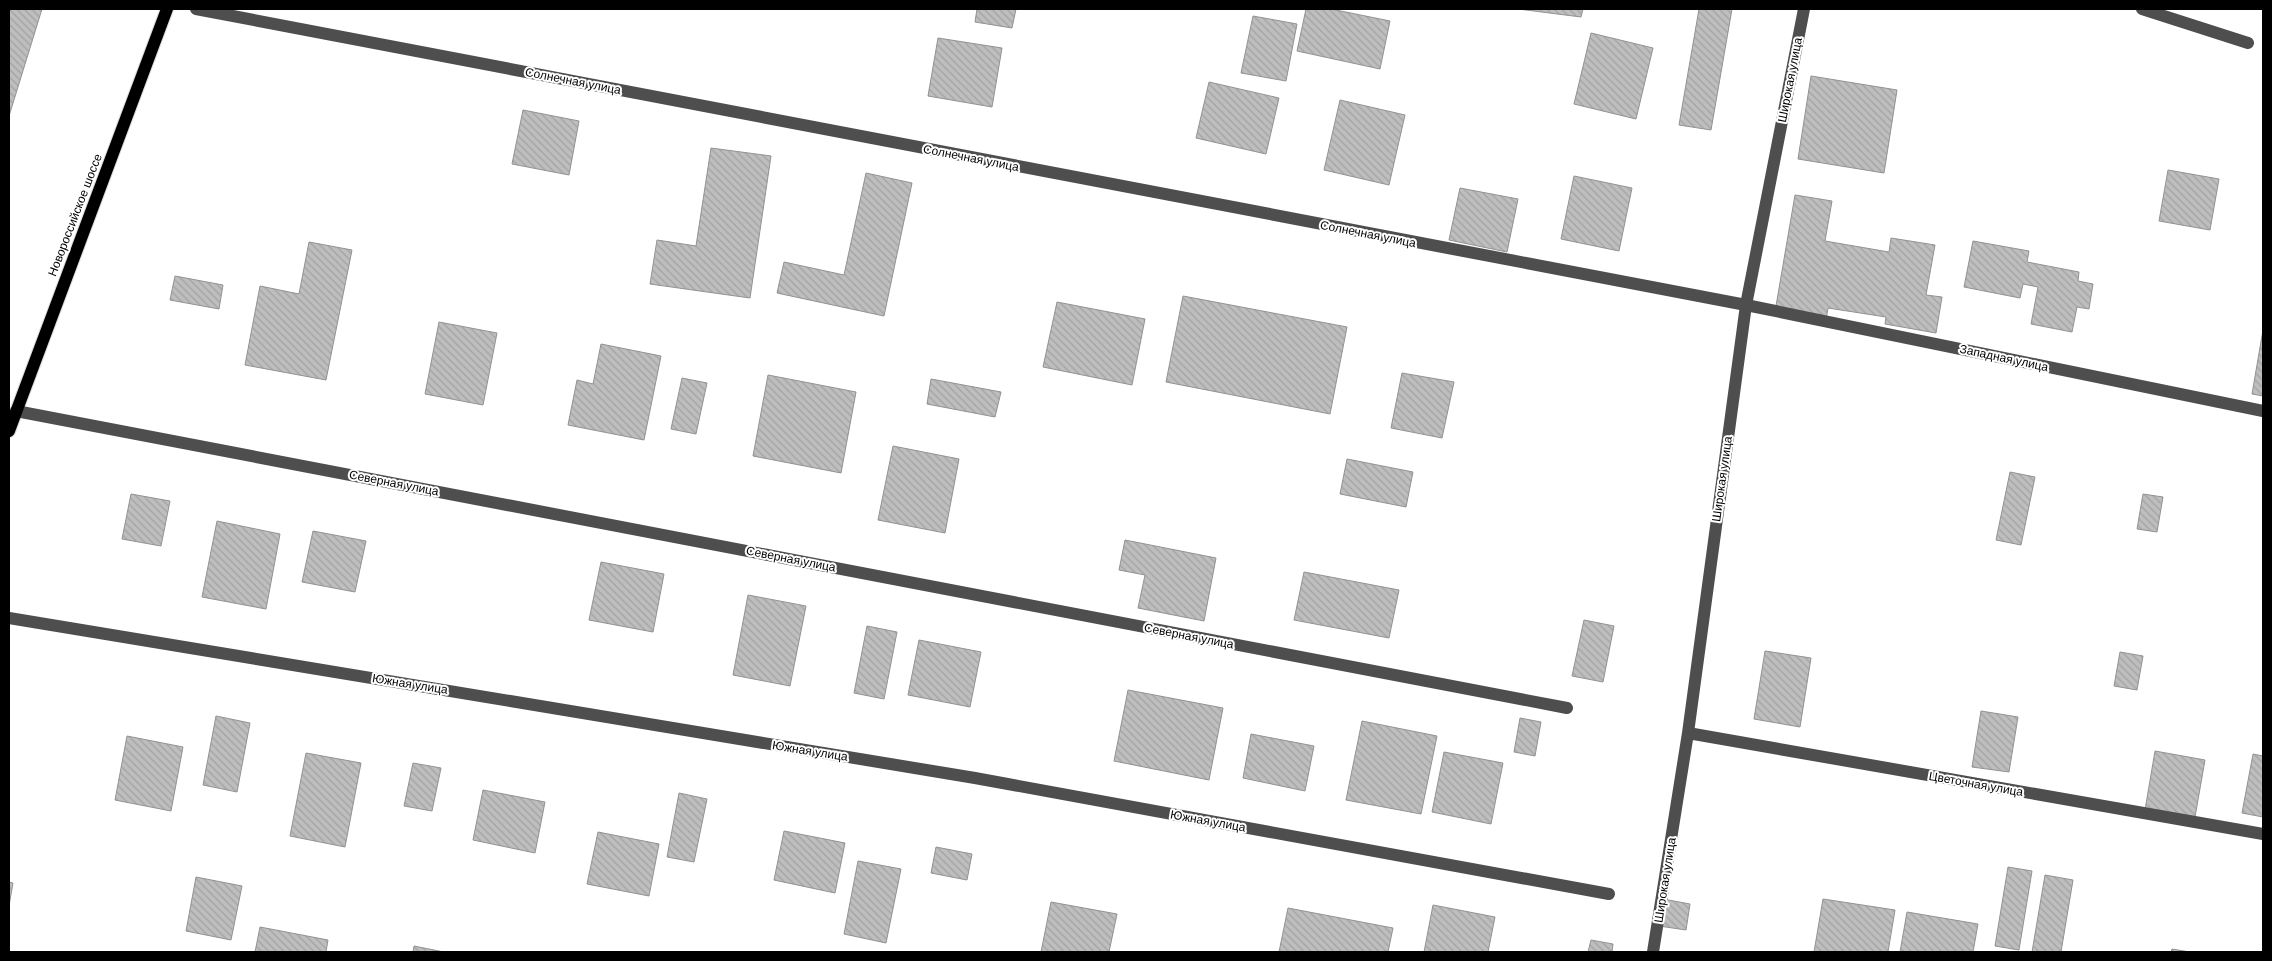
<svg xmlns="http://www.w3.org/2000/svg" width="2272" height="961" font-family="Helvetica,sans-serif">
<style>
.building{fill:url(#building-back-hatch);stroke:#929292}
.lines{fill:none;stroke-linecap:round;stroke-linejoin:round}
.major-casing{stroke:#dbdbdb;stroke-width:14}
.minor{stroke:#4e4e4e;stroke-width:12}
.major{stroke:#000;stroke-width:12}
.labels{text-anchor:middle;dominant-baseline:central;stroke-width:4;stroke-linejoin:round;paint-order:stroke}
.street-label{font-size:12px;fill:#000;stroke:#fff}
</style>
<defs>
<pattern id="building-back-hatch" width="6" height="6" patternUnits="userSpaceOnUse" patternTransform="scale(1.25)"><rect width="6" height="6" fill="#bebebe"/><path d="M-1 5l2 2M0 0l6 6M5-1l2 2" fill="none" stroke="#a2a2a2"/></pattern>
</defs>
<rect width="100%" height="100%" fill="#fff"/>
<!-- building -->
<path class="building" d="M9,9H42L9,116Z
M977,9H1016L1012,28L975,22Z
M1306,9H1331L1390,21L1380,69L1297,51Z
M1518,9H1583L1581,17Z
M1699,9H1732L1711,130L1679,125Z
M1253,16L1297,24L1286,81L1241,73Z
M1591,33L1653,48L1636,119L1574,104Z
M938,38L1002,48L992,107L928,96Z
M1811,76L1897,90L1884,173L1798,159Z
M1209,82L1279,98L1266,154L1196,138Z
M1340,100L1405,115L1389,185L1324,170Z
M523,110L579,121L569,175L512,164Z
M711,148L771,156L750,298L650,284L657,240L696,246Z
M2168,170L2219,179L2210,230L2159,221Z
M866,173L912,183L884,316L777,293L784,262L844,275Z
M1574,176L1632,188L1619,251L1561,239Z
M1460,188L1518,199L1507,252L1449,240Z
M1795,195L1832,201L1825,241L1889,252L1891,238L1935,245L1926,295L1942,297L1936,333L1885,324L1886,317L1828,308L1826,320L1776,306Z
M1973,241L2029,251L2027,262L2079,272L2078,281L2093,284L2089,309L2077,307L2072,332L2031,324L2038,287L2023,284L2020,298L1964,287Z
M309,242L352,250L326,380L245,365L260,286L299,294Z
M175,276L223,285L219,309L170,300Z
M1183,296L1347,327L1330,414L1166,382Z
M1057,302L1145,319L1132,385L1043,367Z
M439,322L497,333L483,405L425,394Z
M2263,330V396L2252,394Z
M601,344L661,356L644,440L568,425L577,380L593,384Z
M1402,373L1454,382L1442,438L1391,428Z
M768,375L856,392L841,473L753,456Z
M682,378L707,383L696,434L671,429Z
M931,379L1001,392L995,417L927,404Z
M893,446L959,459L945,533L878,520Z
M1347,459L1413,472L1406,507L1340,494Z
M2010,472L2035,477L2021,545L1996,540Z
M131,494L170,501L161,546L122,539Z
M2143,494L2163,497L2157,532L2137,529Z
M217,521L280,534L266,609L202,597Z
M313,531L366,541L355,592L302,582Z
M1125,540L1216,558L1204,621L1138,608L1145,575L1119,570Z
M601,562L664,574L653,632L589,620Z
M1304,572L1399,590L1389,638L1294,620Z
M748,595L806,606L790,686L733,675Z
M1584,620L1614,626L1603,682L1572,676Z
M867,626L897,632L884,699L854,693Z
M919,640L981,652L970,707L908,695Z
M1765,651L1811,658L1800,727L1754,719Z
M2120,652L2143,656L2137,690L2114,686Z
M1128,690L1223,708L1209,780L1114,761Z
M1981,711L2018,717L2009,772L1972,767Z
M216,716L250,723L237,792L203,785Z
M1520,718L1541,722L1535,756L1514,752Z
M1362,721L1437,736L1421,814L1346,800Z
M1251,734L1314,746L1305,791L1243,778Z
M127,736L183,747L171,811L115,800Z
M2155,751L2205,760L2195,817L2145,810Z
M1444,752L1503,763L1491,824L1432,812Z
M306,753L361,763L345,847L290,836Z
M2253,754L2263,756V817L2242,813Z
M413,763L441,768L432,811L404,806Z
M483,790L545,802L535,853L473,840Z
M679,793L707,799L694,862L667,857Z
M784,831L845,843L835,893L774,880Z
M598,832L659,844L649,896L587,884Z
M936,847L972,854L967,880L931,873Z
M858,861L901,869L886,943L844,934Z
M2008,867L2032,871L2019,950L1995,946Z
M2045,875L2073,880L2061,952H2032Z
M196,877L242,886L231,940L186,931Z
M9,882L13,883L9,906Z
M1663,899L1690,904L1686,930L1659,926Z
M1823,899L1895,910L1888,952H1814Z
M1051,902L1117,914L1109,952H1041Z
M1433,905L1495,917L1488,952H1424Z
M1288,908L1393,928L1388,952H1279Z
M1907,912L1978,924L1973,952H1900Z
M260,927L328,940L326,952H255Z
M1591,940L1613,944L1612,952H1588Z
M414,946L444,952H413Z
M2172,949L2190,952H2171Z"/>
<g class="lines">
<defs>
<path id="major" d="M9,431L167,9"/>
</defs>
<!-- major casing -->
<use href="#major" class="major-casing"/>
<!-- minor -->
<path class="minor" d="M196,9L1746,305L2263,411
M2142,9L2248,43
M16,411L1567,708
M9,618L975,778L1609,894
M1688,733L2263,834
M1653,952L1688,733L1746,305L1804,9"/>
<!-- major -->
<use href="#major" class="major"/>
</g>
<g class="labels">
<!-- street labels -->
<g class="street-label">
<text transform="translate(1790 80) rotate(-79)">Широкая улица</text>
<text transform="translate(573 81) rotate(11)">Солнечная улица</text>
<text transform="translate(971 158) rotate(11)">Солнечная улица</text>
<text transform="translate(75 215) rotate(-69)">Новороссийское шоссе</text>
<text transform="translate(1368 234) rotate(11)">Солнечная улица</text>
<text transform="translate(2004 358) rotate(12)">Западная улица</text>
<text transform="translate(1722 479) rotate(-82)">Широкая улица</text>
<text transform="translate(394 483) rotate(11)">Северная улица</text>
<text transform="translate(791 559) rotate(11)">Северная улица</text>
<text transform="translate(1189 636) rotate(11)">Северная улица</text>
<text transform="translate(410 684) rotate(9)">Южная улица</text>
<text transform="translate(810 751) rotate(9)">Южная улица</text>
<text transform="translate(1976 784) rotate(10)">Цветочная улица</text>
<text transform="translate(1208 821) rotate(10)">Южная улица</text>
<text transform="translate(1665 880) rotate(-81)">Широкая улица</text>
</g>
</g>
<!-- border -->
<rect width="2272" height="961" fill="none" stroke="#000000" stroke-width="20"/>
</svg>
